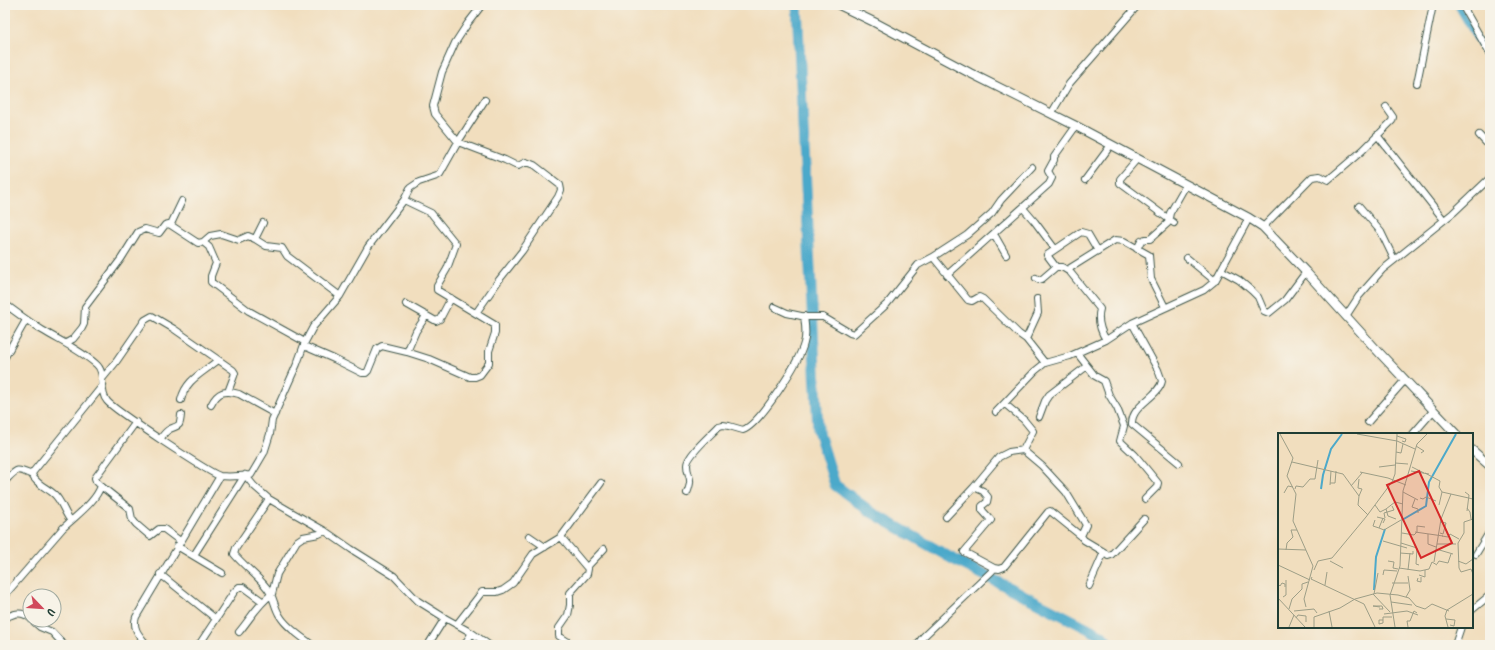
<svg xmlns="http://www.w3.org/2000/svg" width="1495" height="650" font-family="Kalam,sans-serif">
<style>
.lines{fill:none;stroke-linecap:round;stroke-linejoin:round}
.canal{stroke:#4ca9ca;stroke-width:6}
.river{stroke:#4ca9ca;stroke-width:11}
.minor-casing{stroke:#3e5549;stroke-width:8}
.tertiary-casing{stroke:#3e5549;stroke-width:10}
.minor{stroke:#fff;stroke-width:6}
.tertiary{stroke:#fff;stroke-width:8}
.inset-river{fill:none;stroke:#4ca9ca;stroke-width:2}
.inset-road{fill:none;stroke:#9d9e87;stroke-width:1}
.view{fill:#d62828;fill-opacity:0.15;stroke:#d62828;stroke-width:2}
.inset-edge{fill:none;stroke:#1f3d34;stroke-width:2}
</style>
<rect width="100%" height="100%" fill="#f7f3e8"/>
<filter id="ink" filterUnits="userSpaceOnUse"><feTurbulence type="fractalNoise" baseFrequency=".025" numOctaves="2"/><feDisplacementMap in="SourceGraphic" scale="8" xChannelSelector="R" yChannelSelector="G"/><feConvolveMatrix kernelMatrix="1 2 1 2 8 2 1 2 1" color-interpolation-filters="sRGB"/></filter>
<filter id="wash" filterUnits="userSpaceOnUse"><feTurbulence type="fractalNoise" baseFrequency=".012" numOctaves="4" result="noise"/><feDisplacementMap in="SourceGraphic" scale="16" xChannelSelector="R" yChannelSelector="G"/><feGaussianBlur stdDeviation="0.9" result="paint"/><feColorMatrix in="noise" values="0 0 0 0 0 0 0 0 0 0 0 0 0 0 0 0 0 1.4 0 .05"/><feComposite in="paint" operator="in"/></filter>
<g filter="url(#wash)">
<rect width="100%" height="100%" fill="#f1debe"/>
<g class="lines">
<!-- canal -->
<path class="canal" d="M1457,5L1490,63"/>
<!-- river -->
<path class="river" d="M797,5L818,430L835,485L871,512L951,558L1101,635L1110,645"/>
</g>
</g>
<g filter="url(#ink)">
<g class="lines">
<defs>
<path id="minor" d="M1462,5L1490,54
M1417,83L1433,5
M1051,114L1069,84L1138,5
M1377,135L1444,220
M1479,135L1490,147
M1137,159L1120,179V183L1174,223
M1085,180L1111,145
M1359,206L1381,232L1394,259
M1023,208L1035,222L1055,249
M171,224L182,201
M1263,227L1312,177L1320,176L1328,180L1363,150L1392,121L1393,117L1386,107
M994,234L1006,255
M255,239L263,223
M203,242L210,236L221,234L239,240L248,236L255,239L266,246L282,248L287,256L340,296
M1137,249L1141,241L1145,239H1150L1168,223L1170,213L1186,185
M1098,251L1088,234L1081,232L1047,255L1056,267H1062L1070,272L1100,309C1097,320 1100,330 1106,340
M933,257L967,235L992,213L1001,200L1032,167
M1187,258L1215,281
M1067,270L1115,240L1124,241L1149,255L1151,279L1165,307
M1221,270L1239,280L1252,291L1258,297L1264,311L1269,313L1285,300L1306,272
M947,275L1049,184L1052,178L1048,171L1054,160V157L1076,126
M1036,278L1039,280L1042,279L1056,267
M5,304C17,313 29,322 42,330C60,341 80,350 96,364C107,373 98,391 107,401C114,410 211,474 220,476C229,477 242,476 251,475L264,453L270,434L272,420L297,364L305,342L313,327L340,296L368,247L404,200L410,188L419,182L437,176L440,174L458,142L485,100
M406,304L436,321L440,319L451,298
M774,307L787,313L806,317H823L850,333L854,334L887,304L918,265L933,257L968,300L972,301L979,297L983,299L1019,334L1026,339L1045,363
M476,313L499,280L522,251L558,197L561,190L560,185L534,165L526,162L518,166L515,165L505,160L458,142L435,114L433,106L442,72L455,43L468,23L482,5
M1346,316L1359,296L1382,270L1453,213L1490,178
M1132,323L1158,370L1162,381C1159,397 1131,405 1132,424L1179,463
M1026,339L1038,313L1037,299
M66,343L73,339L82,328L84,324L85,307L121,259L138,232L145,229L159,233L165,225L169,224L198,243L203,242L209,247L216,263L211,276V282L249,311L305,342
M304,346L334,359L362,373H366L368,371L377,349L382,346L407,352L429,359L470,377H475L480,375L489,363V351L495,333V325L437,290V286L447,269L456,244L431,213L404,200
M407,352L416,331L426,316
M1077,353L1095,376L1104,381L1109,395L1117,408L1124,426L1120,441L1135,455L1158,483L1157,487L1145,499
M5,357L26,320
M102,379L116,362L145,320L152,316L174,329L233,370L235,373L234,376L228,392
M181,400C186,379 203,373 218,360
M1005,404L1024,420L1033,431L1023,450L1042,466L1066,492L1086,525L1081,536L1084,540L1104,552L1089,586
M211,405C218,391 225,390 239,394L275,414
M996,412L1035,371L1045,363L1070,356L1106,340L1132,323L1204,290L1215,281L1249,218
M1039,417L1045,401L1049,395L1087,366
M1368,422L1405,380
M1413,434L1434,410
M161,438C163,435 166,431 170,429C180,425 180,426 181,415
M245,475L254,486L269,499L293,513L325,531L351,549L394,576L418,601L445,618L472,633L489,645
M5,481C18,468 16,468 32,475
M101,486L130,509L132,519L136,524L150,536L159,529H164L180,541
M687,493C694,476 687,478 687,465C687,455 712,434 719,426L723,425L729,426L743,430C760,424 800,361 804,343C807,334 805,325 804,316
M269,499L236,548L234,554C244,566 257,575 267,588C274,596 274,607 280,616C287,628 302,637 312,645
M946,517L974,487
M71,521C82,511 96,500 101,486L96,481L95,478L136,422
M529,536L545,547
M561,537L588,569L587,574L570,593V605L568,615L559,628V636L573,645
M177,546L222,573
M1104,552L1108,556L1111,555L1144,519
M1476,554L1490,531
M194,555L245,475
M587,567L604,549
M994,568L999,569L1004,567L1048,512L1050,511L1081,536
M160,574L216,619
M5,595L63,528L71,521C64,513 62,501 54,494C46,487 37,485 32,475L33,472L103,385
M1472,610L1490,595
M5,618C14,613 22,611 30,618
M32,620L40,627L52,632L64,645
M457,624L482,592H497L503,590L513,583L533,554L561,537L601,483
M239,632C250,619 258,604 272,594L277,574L297,541L303,537L319,534L325,531
M147,645C140,636 132,629 136,617L220,476
M199,645L234,592L239,587H243L262,601
M428,645L445,618
M464,645L472,633
M917,645L923,637L992,571L994,568L964,552L991,520L982,510V506L987,502L988,497L983,491L974,487L999,457L1009,452L1023,450
M1455,645L1461,627"/>
<path id="tertiary" d="M839,5L874,22L970,73L1076,126L1249,218L1263,227L1306,272L1374,347L1456,434
M1472,450L1490,466"/>
</defs>
<!-- minor casing -->
<use href="#minor" class="minor-casing"/>
<!-- tertiary casing -->
<use href="#tertiary" class="tertiary-casing"/>
<!-- minor -->
<use href="#minor" class="minor"/>
<!-- tertiary -->
<use href="#tertiary" class="tertiary"/>
</g>
</g>
<!-- overview -->
<g transform="translate(1278 433)">
<rect width="195" height="195" fill="#f1debe"/>
<path class="inset-river" d="M43,56L45,42L53,16L64,1M124,87L148,73L151,49L178,1M96,157L98,124L107,96"/>
<path class="inset-road" d="M2,1L15,25L9,43L18,61L15,88L35,133L26,166L28,174M79,1L119,8L137,16M119,3L128,6L127,9L124,8M138,13L146,18L143,20M118,19L123,20L125,11M14,29L65,41L81,63L80,72L90,82M117,30L130,31M101,34L117,32M134,34L146,40M133,38L151,41M82,39L110,45L128,52M147,40L162,48L161,54L164,59L195,66M81,46L80,55L84,56L81,63M52,50H57L58,38M52,52L53,38M73,53L84,40M17,56L18,53L25,54L32,46H37L40,27M125,59L140,67M187,59L191,62L189,78M6,60L10,53L15,54M142,65L145,66L148,64L158,68M137,66L134,74L140,76V80M97,72L102,79L108,76L110,83L118,86M161,72L164,59M189,75L192,79L193,86M108,76L117,69L125,71M99,84L107,86L105,90M105,85L101,95L106,97L123,87M107,85L106,80L116,77L114,73M97,87L95,93L101,95M137,99L165,103M139,99V93L147,94M124,100L136,102L139,99M162,100L165,101L168,90L163,89M186,100L180,110L181,135L183,139L193,136L195,141M186,100V89L195,86M150,101V111L158,114M164,103L170,104L172,101L181,106M105,108L129,115M123,110L139,115L138,131L141,132M159,111H178M0,116L28,117M158,116L175,121M8,117L9,110L15,104L13,97H19M122,120L135,121V118M52,128L65,135M110,128L116,129L115,135L120,136M180,128L188,131L195,126M156,129L163,86L173,61M159,131L161,128L170,130L173,121M0,132L32,147M121,135L142,138L151,136L154,129L159,132M36,137L40,128L54,125L88,84L114,49L117,41L119,1M130,137L132,120M105,142L106,137L119,138M141,142L147,144V137M34,144L33,146L86,171L97,194M140,145L139,148L143,149V144M114,150H130M0,151L2,153L4,150L7,151V154M47,152L49,139M95,161L112,179M96,161L100,140M5,164L8,162V147M128,164L132,157L130,143M0,165L27,194M77,166L99,160L120,162L131,165L138,173L147,176L154,171L171,178M113,169L134,172M11,176L14,166L24,156V151L30,149M101,176H105L104,173H95L102,174M16,178L36,176L39,180M51,178L54,194M106,181L129,178L140,182M18,185L20,182L28,183V189M168,186L177,187L176,193L172,192M105,187H101V191L105,190V184H114M11,194L16,182M36,194V184L62,175L77,166M117,194L112,162L122,133L125,58L139,11L149,1M130,194L129,188H132L136,178L139,180M170,194L167,183L169,177L195,161"/>
<path class="view" d="M141,38L174,110L143,125L109,52Z"/>
<rect width="195" height="195" class="inset-edge"/>
</g>
<!-- margin -->
<rect width="1495" height="650" fill="none" stroke="#f7f3e8" stroke-width="20"/>
<!-- north arrow -->
<g transform="translate(42 608) rotate(115)"><circle r="19" fill="#f7f3e8" stroke="#a1aaa0"/>
<path d="M0-3L7 15L0 10L-7 15Z" fill="#d1495b"/>
<text y="-6" font-size="11" font-weight="bold" text-anchor="middle" fill="#1f3d34">U</text>
</g>
</svg>
